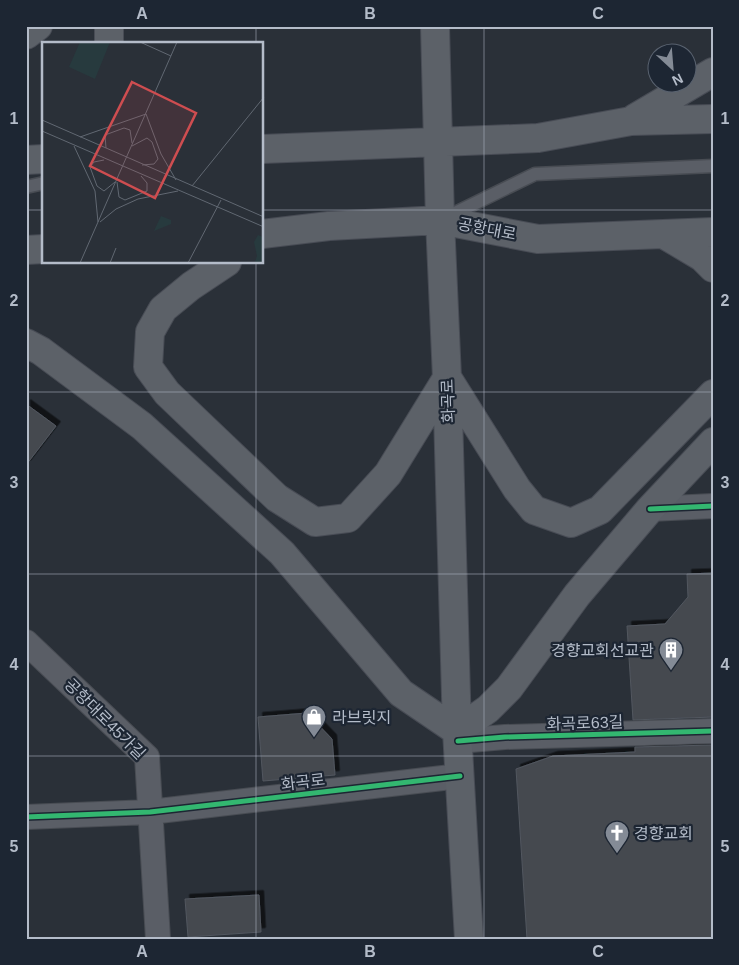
<svg xmlns="http://www.w3.org/2000/svg" width="739" height="965" font-family="Arial,'Noto Sans KR',sans-serif">
<style>
.building{fill:#444950;stroke:#52575f;filter:url(#shadow)}
.lines{fill:none;stroke-linecap:round;stroke-linejoin:round}
.service-casing{stroke:#484c53;stroke-width:15}
.minor-casing{stroke:#484c53;stroke-width:26}
.primary-casing{stroke:#484c55;stroke-width:30}
.service{stroke:#5a5e66;stroke-width:12}
.minor{stroke:#5a5e66;stroke-width:24}
.primary{stroke:#5c6168;stroke-width:28}
.cycleway-casing{stroke:#1d2633;stroke-width:8}
.cycleway{stroke:#33b770;stroke-width:5}
.grid{fill:none;stroke:#b4bcc9;stroke-width:1;stroke-opacity:0.55}
.labels{text-anchor:middle;dominant-baseline:central;stroke-width:4.5;stroke-linejoin:round;paint-order:stroke}
.street-label{font-size:16px;fill:#b4bcc9;stroke:#1d2633}
.poi-label{font-size:16px;fill:#b4bcc9;stroke:#1d2633;text-anchor:start}
.inset-road{fill:none;stroke:#616872;stroke-width:1}
.view{fill:#ce4d50;fill-opacity:0.15;stroke:#ce4d50;stroke-width:2.5}
.inset-edge{fill:none;stroke:#b4bcc9;stroke-width:2.5}
.neatline{fill:none;stroke:#b4bcc9;stroke-width:2}
.grid-label{font-size:16px;text-anchor:middle;font-weight:bold;fill:#b4bcc9}
</style>
<defs>
<filter id="shadow"><feDropShadow dx="4.5" dy="-4.5" stdDeviation="0" flood-color="#0009"/></filter>
</defs>
<rect width="100%" height="100%" fill="#2a3038"/>
<!-- building -->
<path class="building" d="M26,404L56,426L26,465Z
M713,573V717L633,720L627,626L665,624L688,597L687,574Z
M307,713L332,739L335,775L263,781L258,717Z
M713,745V939H527L516,769L553,756L635,752V747Z
M259,895L261,932L188,937L185,899Z"/>
<g class="lines">
<defs>
<path id="service" d="M26,187L44,183
M447,217L535,174L713,166"/>
<path id="minor" d="M650,509L713,506
M26,642L147,757L158,939
M458,741L505,737L713,731
M26,817L150,812L460,776"/>
<path id="primary" d="M109,26V44
M435,26L440,220L447,378L457,731L469,939
M26,35L38,26
M635,118L713,72
M262,149L538,138L631,121L713,119
M26,160L44,159
M262,234L329,226L440,220L538,239L713,232
M665,235L702,257L713,268
M26,250L44,249
M227,262L191,286L163,309L150,332L148,367L167,393L277,498L315,522L348,518L388,474L447,378
M26,343L41,351L142,426L282,553L401,693L457,731
M448,379L517,489L534,510L571,523L600,510L713,394
M457,731L488,709L509,688L577,595L650,509L713,442"/>
</defs>
<!-- service casing -->
<use href="#service" class="service-casing"/>
<!-- minor casing -->
<use href="#minor" class="minor-casing"/>
<!-- primary casing -->
<use href="#primary" class="primary-casing"/>
<!-- service -->
<use href="#service" class="service"/>
<!-- minor -->
<use href="#minor" class="minor"/>
<!-- primary -->
<use href="#primary" class="primary"/>
<defs>
<path id="cycleway" d="M650,509L713,506
M458,741L505,737L713,731
M26,817L150,812L460,776"/>
</defs>
<!-- cycleway casing -->
<use href="#cycleway" class="cycleway-casing"/>
<!-- cycleway -->
<use href="#cycleway" class="cycleway"/>
</g>
<!-- grid -->
<path class="grid" d="M256,26V44M484,26V939M26,210H44M262,210H713M256,262V939M26,392H713M26,574H713M26,756H713"/>
<!-- icons -->
<defs>
<symbol id="building-pin" viewBox="-11 -11 22 30"><path d="M0 17L-7.5 6A9.5 9.5 0 1 1 7.5 6Z" fill="#848b96" stroke="#1d2633"/><path d="M-4-6H4V6H1V3H-1V6H-4ZM-2.5-4.3h1.7v1.8h-1.7ZM.8-4.3h1.7v1.8H.8ZM-2.5-1h1.7V.8h-1.7ZM.8-1h1.7V.8H.8Z" fill="#fff"/></symbol>
<symbol id="shop-pin" viewBox="-11 -11 22 30"><path d="M0 17L-7.5 6A9.5 9.5 0 1 1 7.5 6Z" fill="#848b96" stroke="#1d2633"/><path d="M-5-2.5h2.3a2.7 3.5 0 0 1 5.4 0H5L5.5 6h-11ZM-1.5-2.5h3a1.5 2.3 0 0 0-3 0Z" fill="#fff"/></symbol>
<symbol id="church-pin" viewBox="-11 -11 22 30"><path d="M0 17L-7.5 6A9.5 9.5 0 1 1 7.5 6Z" fill="#848b96" stroke="#1d2633"/><path d="M-1.2-6h2.4v3.5h3.3v2.4h-3.3V6h-2.4V-.1h-3.3v-2.4h3.3Z" fill="#fff"/></symbol>
</defs>
<g fill-rule="evenodd">
<use href="#building-pin" x="657" y="636" width="28" height="38"/>
<use href="#shop-pin" x="300" y="703" width="28" height="38"/>
<use href="#church-pin" x="603" y="819" width="28" height="38"/>
</g>
<g class="labels">
<!-- street labels -->
<g class="street-label">
<text transform="translate(487 229) rotate(11)">공항대로</text>
<text transform="translate(448 401) rotate(-92)">화곡로</text>
<text transform="translate(105 719) rotate(45)">공항대로45가길</text>
<text transform="translate(585 723) rotate(-2)">화곡로63길</text>
<text transform="translate(303 782) rotate(-7)">화곡로</text>
</g>
<!-- poi labels -->
<g class="poi-label">
<text x="654" y="650" text-anchor="end">경향교회선교관</text>
<text x="332" y="717">라브릿지</text>
<text x="634" y="833">경향교회</text>
</g>
</g>
<!-- overview -->
<g transform="translate(42 42)">
<rect width="221" height="221" fill="#2a3038"/>
<path d="M38,0H68L53,37L27,25ZM119,174L129,178V182L112,189ZM216,193L221,195V221L213,220L215,214L212,200Z" fill="#273a3e"/>
<path class="inset-road" d="M98,0L129,14M104,72L119,112L134,138M0,78L222,175M0,89L222,185M38,95L104,72M32,104L53,149L56,180M90,104L105,96L110,100L116,117L112,122L100,123M64,106L63,93L82,86L88,88L90,101M62,118L52,120L48,125L55,144L62,149L73,140M75,140L77,155L83,158L105,149V141L99,134M150,144L222,55M58,180L74,167L96,157L136,149M38,221L135,0M68,221L74,206M146,221L179,158"/>
<path class="view" d="M90,40L154,71L113,156L48,124Z"/>
<rect width="221" height="221" class="inset-edge"/>
</g>
<!-- border -->
<rect width="739" height="965" fill="none" stroke="#1d2633" stroke-width="55"/>
<!-- north arrow -->
<g transform="translate(672 68) rotate(154)"><circle r="24" fill="#1d2633" stroke="#59626f"/>
<path d="M0-4L9 19L0 12L-9 19Z" fill="#848b96"/>
<text y="-8" font-size="14" font-weight="bold" text-anchor="middle" fill="#b4bcc9">N</text>
</g>
<rect x="28" y="28" width="684" height="910" class="neatline"/>
<g class="grid-label">
<text x="142" y="19">A</text>
<text x="370" y="19">B</text>
<text x="598" y="19">C</text>
<text x="14" y="124">1</text>
<text x="725" y="124">1</text>
<text x="14" y="306">2</text>
<text x="725" y="306">2</text>
<text x="14" y="488">3</text>
<text x="725" y="488">3</text>
<text x="14" y="670">4</text>
<text x="725" y="670">4</text>
<text x="14" y="852">5</text>
<text x="725" y="852">5</text>
<text x="142" y="957">A</text>
<text x="370" y="957">B</text>
<text x="598" y="957">C</text>
</g>
</svg>
